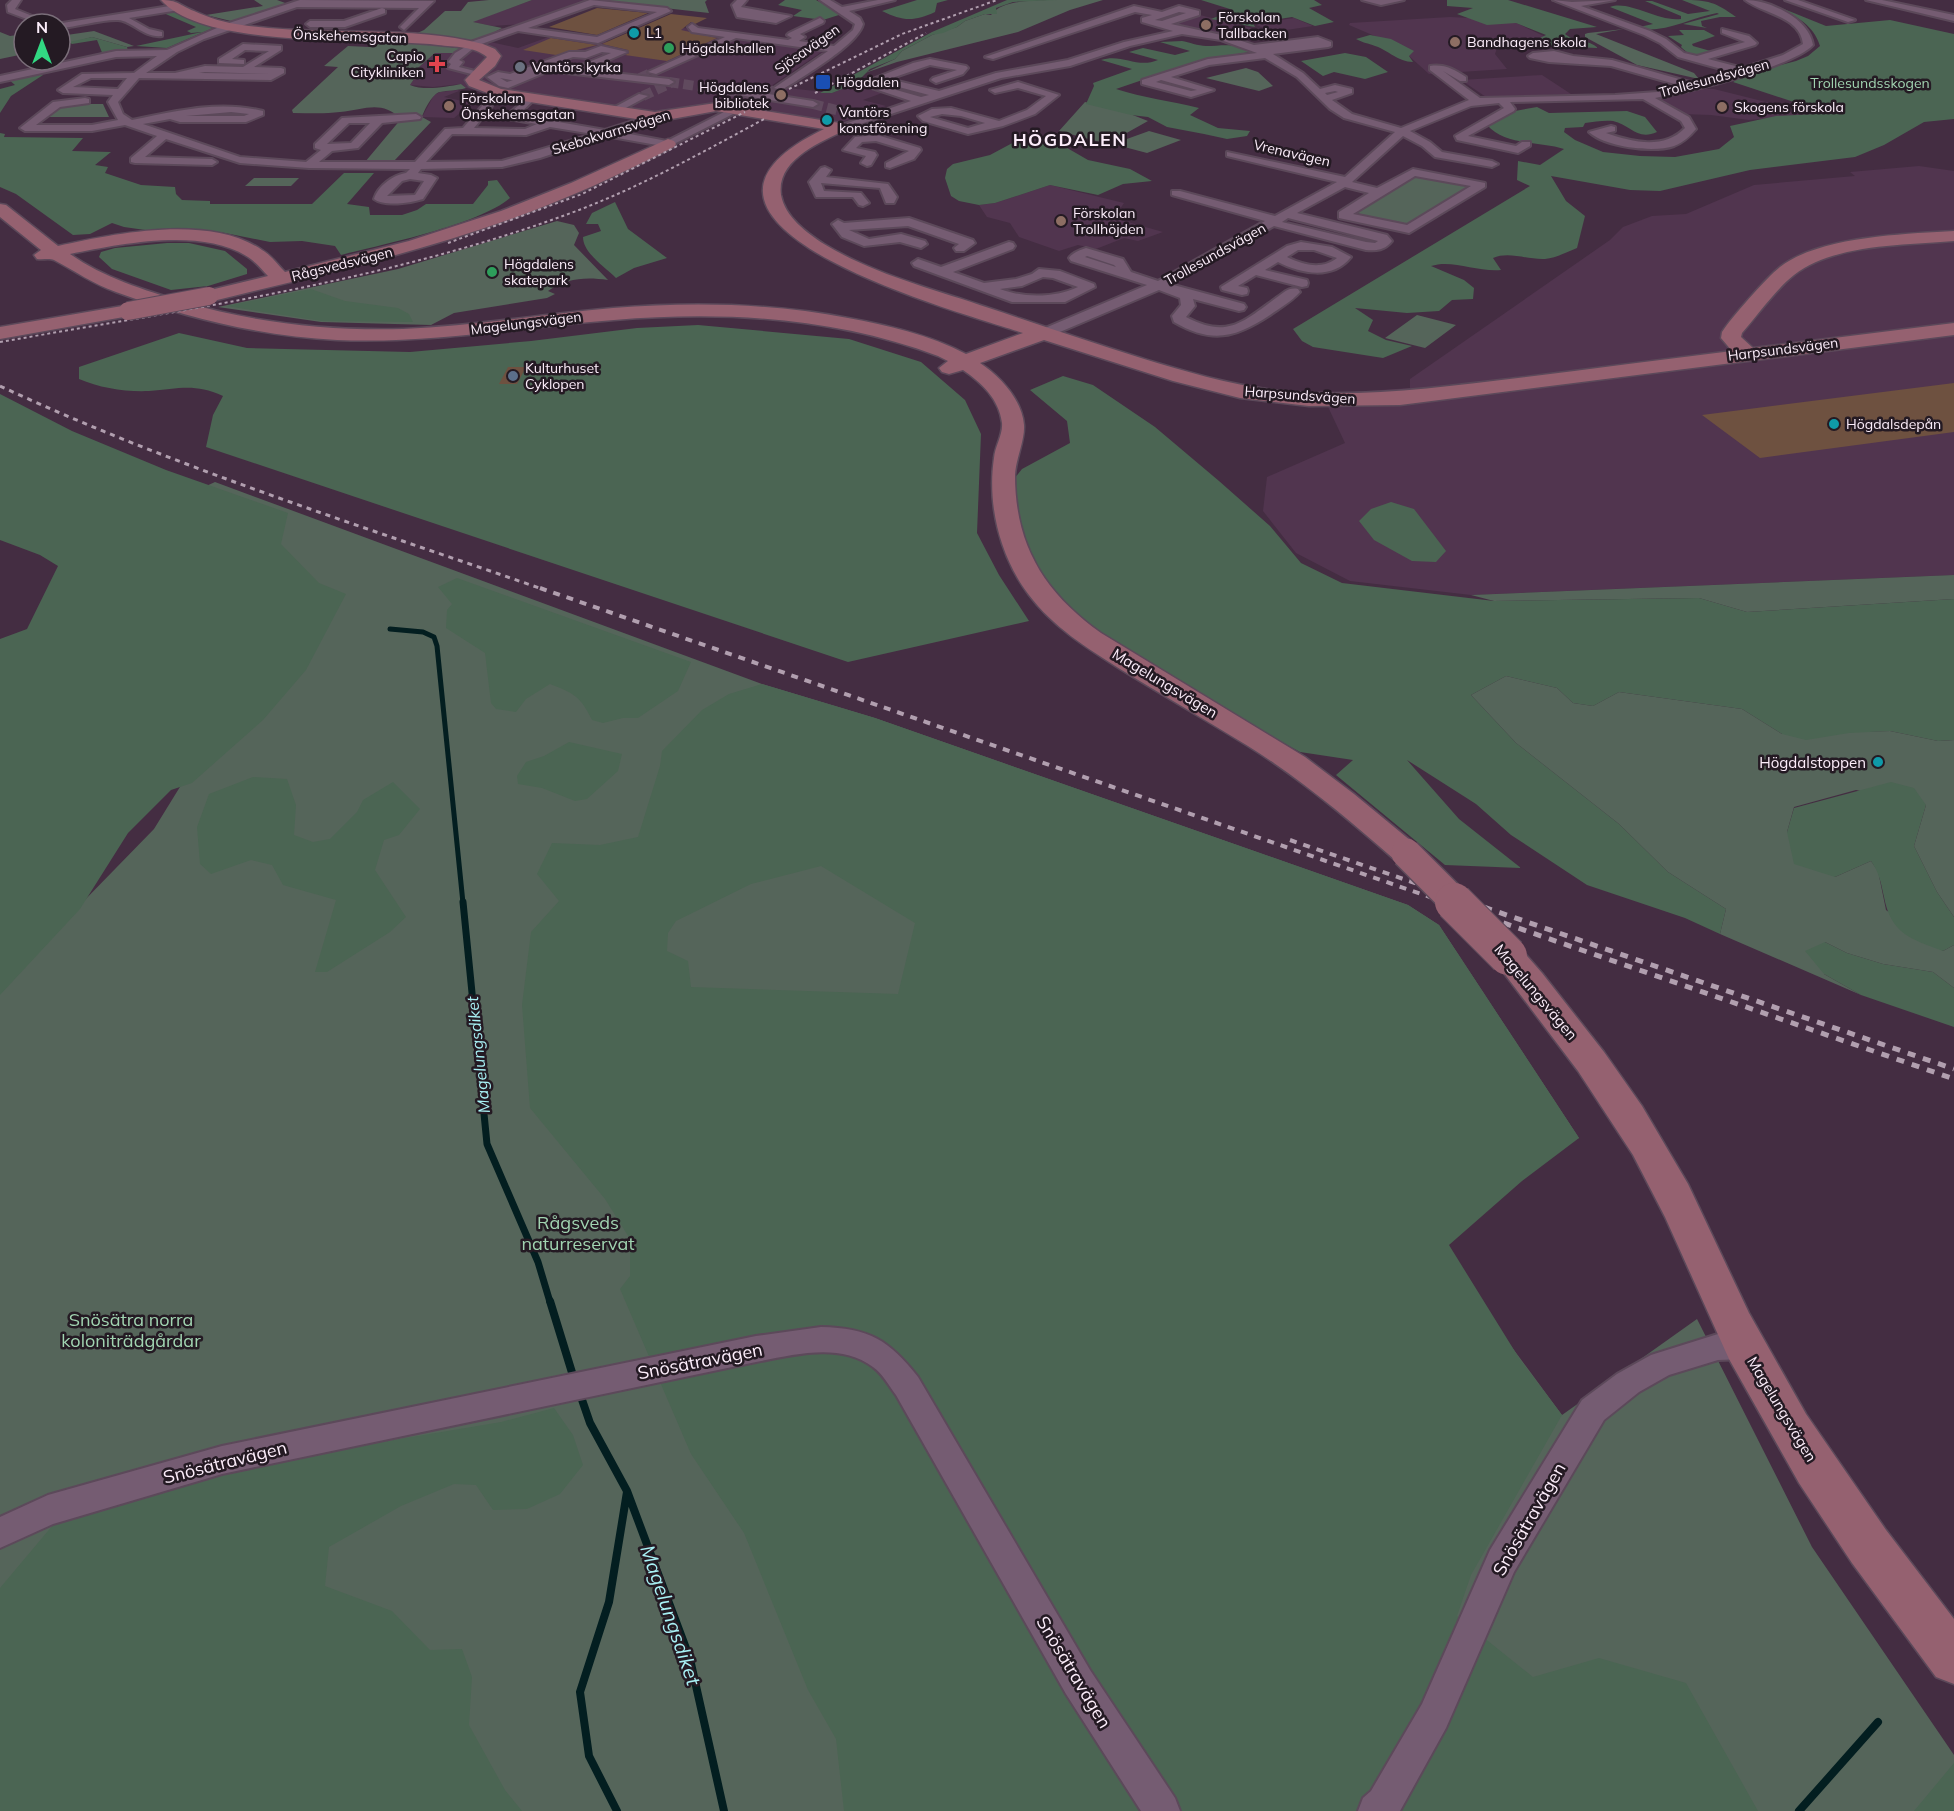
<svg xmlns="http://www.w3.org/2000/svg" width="1954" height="1811" font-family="Mulish,sans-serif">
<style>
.built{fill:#51354f}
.green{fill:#55655a}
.forest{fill:#4b6553;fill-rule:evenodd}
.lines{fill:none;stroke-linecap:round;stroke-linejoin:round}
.stream-far2{stroke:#031e20;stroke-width:5}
.stream-far1{stroke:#031e20;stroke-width:7}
.stream{stroke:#031e20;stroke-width:8}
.building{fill:#6e5140}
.street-tunnel{stroke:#604a5e;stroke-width:10;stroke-dasharray:10 4.5;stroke-linecap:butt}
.street-casing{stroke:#5c495a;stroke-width:4}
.secondary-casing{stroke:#5c495a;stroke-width:3}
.street{fill:#755c72;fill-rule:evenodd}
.secondary{fill:#956170;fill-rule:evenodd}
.rail-far3{stroke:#b19faf;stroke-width:2;stroke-dasharray:3 3;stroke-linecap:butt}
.rail-far2{stroke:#b19faf;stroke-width:3;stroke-dasharray:5 5;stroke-linecap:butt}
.rail-far1{stroke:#b19faf;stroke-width:4;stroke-dasharray:7 7;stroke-linecap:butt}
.rail{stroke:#b19faf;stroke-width:5;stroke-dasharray:8 8;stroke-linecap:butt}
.secondary-bridge-far2-casing{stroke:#5c495a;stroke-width:20;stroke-linecap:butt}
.secondary-bridge-far1-casing{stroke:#5c495a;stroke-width:32;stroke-linecap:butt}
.secondary-bridge-casing{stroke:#5c495a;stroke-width:40;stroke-linecap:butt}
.secondary-bridge-far2{stroke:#956170;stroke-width:18}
.secondary-bridge-far1{stroke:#956170;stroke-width:29}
.secondary-bridge{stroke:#956170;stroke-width:38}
.education-dot{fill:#8d6e63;stroke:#241a23;stroke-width:2}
.culture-dot{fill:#0f9aa8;stroke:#241a23;stroke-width:2}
.leisure-dot{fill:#2e9e5b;stroke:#241a23;stroke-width:2}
.health-dot{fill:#e0444e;stroke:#241a23;stroke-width:2}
.worship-dot{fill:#6b7280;stroke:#241a23;stroke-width:2}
.transit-dot{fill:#1a4fb4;stroke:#241a23;stroke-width:2}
.service-dot{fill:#5c6f8a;stroke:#241a23;stroke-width:2}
.labels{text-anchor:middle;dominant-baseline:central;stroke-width:5;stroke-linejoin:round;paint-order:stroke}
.far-poi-label{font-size:14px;fill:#fcedfa;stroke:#241a23;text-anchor:start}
.far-street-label{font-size:14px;fill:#fcedfa;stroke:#241a23}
.far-park-label{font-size:14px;fill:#a1d4b1;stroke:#241a23}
.street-label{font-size:15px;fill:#fcedfa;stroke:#241a23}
.poi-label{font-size:15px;fill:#fcedfa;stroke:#241a23;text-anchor:end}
.water-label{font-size:16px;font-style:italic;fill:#a8f1f5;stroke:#241a23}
.far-district-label{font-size:18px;font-weight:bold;letter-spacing:1.5px;fill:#fcedfa;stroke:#241a23}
.near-park-label{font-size:18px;fill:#a1d4b1;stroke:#241a23}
.near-street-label{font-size:18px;fill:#fcedfa;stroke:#241a23}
.near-water-label{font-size:20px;font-style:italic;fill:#a8f1f5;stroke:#241a23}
</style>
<rect width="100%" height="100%" fill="#442d42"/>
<!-- built -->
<path class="built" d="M532,0H592L550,17L523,24L493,26L471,22Z
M1196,14L1251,28L1246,34L1233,33L1227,36L1178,27L1169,23Z
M1450,17L1510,20L1548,38L1498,45L1495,54L1507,69L1429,74L1398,46L1349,25L1350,23Z
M1294,18L1313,26L1273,32L1254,24Z
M669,26L829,47L771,86L832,93L855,84L882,93L863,100L886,106L823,129L713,109L665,117L514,98L466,88L461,84L433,87L410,85L416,76L411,74L435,53H458L466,42L502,28L513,30L486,41L518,48L554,35L625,44Z
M1542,75L1571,94L1486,97L1461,80Z
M1702,89H1714L1774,104L1797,111L1799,116L1749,120L1711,115L1681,114L1663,111L1647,99L1671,97Z
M458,90L459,91L444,97L476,104L465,109L454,118L422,117L434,95L440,92Z
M1919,166L1954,171V575L1471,595L1350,581L1296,553L1263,511L1267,477L1345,443L1322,394L1410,388V379L1610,240L1623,227L1652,216L1686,214L1754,185L1855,176L1850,172Z
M1050,185L1124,203L1114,218L1163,232L1138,241L1124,238L1096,249L1078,245L1059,251L1019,237L1010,223L987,217L979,205L995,203Z"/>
<!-- green -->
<path class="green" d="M254,0H277L288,4L235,22L206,15L263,6Z
M489,0H532L473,22L502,28L483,38L466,42L413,35L424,30L445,11H461L468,2Z
M593,0H707L705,2L709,13Z
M1047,0H1103L1070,10L1018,32L897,62L865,73L895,59L902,51L932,35L957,27L965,21L985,14L991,15C1002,0 1030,1 1047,0Z
M1624,29L1596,34L1694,73L1699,79L1637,65L1585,37V34L1588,33Z
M94,31L134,46L127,47L92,37L60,46V36Z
M0,32L10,36L24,34V54L0,59Z
M378,38L465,49L458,53H435L411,74L416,76L410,85C424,91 446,87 461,84L466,88C456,91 448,90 440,92C433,93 424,110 422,117L431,122L394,161L365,162L401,119C381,99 364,110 340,112C325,114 309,113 293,113L292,110L338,67L324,66L348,46L369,47Z
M1246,68L1258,72L1273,86L1259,91L1206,78Z
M1085,102L1120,110L1148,121L1107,144L1059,131Z
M65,104H103L109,117H46Z
M1149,131L1181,140L1147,153L1113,144Z
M1417,174L1477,185L1407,226L1356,213Z
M254,178H299L291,186H245Z
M557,221L574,225L579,233L574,245L608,280C585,277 567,278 548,291L555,294L547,298L454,313L431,325L321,322L218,307L398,269Z
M1417,315L1456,325L1425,348L1385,338Z
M215,482L762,684L875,718L1408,905L1439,925L1579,1138L1406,1204L1562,1415L1697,1319L1812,1547L1954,1755V1811H0V987L154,829L236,696L64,551Z
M1954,575V599L1747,612L1699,598L1494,601L1471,595Z
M1506,676L1557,688L1573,703L1593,706L1619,692L1742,709L1782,734L1890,731L1938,741L1954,740V917L1937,892L1914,846L1926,805L1856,790L1794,807L1787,832L1835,877L1871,861L1878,871L1886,910L1943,951L1954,945V988L1933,972L1883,964L1847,953L1825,942L1824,974L1861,995L1720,934L1726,909L1668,872L1619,824L1516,743L1471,695Z"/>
<!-- forest -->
<path class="forest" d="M785,0H816L842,14L823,20L793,16L802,10L778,5Z
M917,0H948L937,3L935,12C914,22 902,21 882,11Z
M1007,0H1057L1013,2L996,8L997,14H985L965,21L957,27L943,33L932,35L902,51L895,59L870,69L855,84L832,93H820L932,32Z
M1201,0H1314L1322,5L1309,8L1334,22L1315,26L1292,17L1253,23L1255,27L1211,19L1233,10Z
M1447,0H1508L1597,27L1570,29L1565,34C1574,42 1589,39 1598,48L1509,44L1517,40L1538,39L1546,35L1516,23L1487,25L1457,14L1473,8L1447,6Z
M1682,0C1709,0 1715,2 1736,17H1720L1701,21L1702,26L1707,28L1683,24L1719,14L1717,13C1690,18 1661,35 1635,28L1653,24L1610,7C1630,0 1657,22 1681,19V16L1645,1H1652L1688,14L1710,11Z
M1779,7L1826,26L1890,20L1954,34V119L1924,122L1884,145L1855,157L1750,170L1660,191L1630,190L1551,176L1566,201L1585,216L1577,248C1567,252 1556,258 1545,259C1528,260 1509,251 1493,258L1501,270C1476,272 1452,259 1431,266L1464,280L1474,288L1473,299L1452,300L1439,311L1407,313L1355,308L1373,320L1368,331L1386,340L1412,346L1383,358L1313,347L1302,341L1293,329L1530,186L1517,180L1518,161L1540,165L1564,149C1540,141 1505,146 1487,125L1500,116L1515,111L1537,107L1549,113L1627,111L1645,117L1657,132C1637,141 1631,125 1613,121C1604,120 1594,122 1585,123L1583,127L1565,128L1564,132L1575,140L1603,152L1640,156L1675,157L1719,149L1734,137L1730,126L1776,116L1815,114L1800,104L1733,82L1747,74L1796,61L1808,56L1820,46C1813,24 1796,16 1776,8Z
M161,12H173L213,28L167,48L136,46L202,32L191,33L187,31L196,27Z
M1679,30H1704L1715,36L1692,44L1693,46L1714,52C1701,56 1691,58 1681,47L1682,45L1668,36L1684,35Z
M1370,35L1391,39L1414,51L1409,56L1413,62C1398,62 1388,50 1375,46C1368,43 1363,43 1356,39Z
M92,37L127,47L128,51L103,55L97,40L72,44L69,42Z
M1182,41C1189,42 1198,46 1206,46C1222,46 1235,42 1250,52L1201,60L1116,89C1143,98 1171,101 1199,108L1190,115L1218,128L1250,131L1247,136L1227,139L1204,134L1167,127L1148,117L1131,115L1086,104L1094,86L1093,83L1132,69L1101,60C1122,53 1137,69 1158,60L1129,52L1143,48L1175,55L1190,51L1160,42Z
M1345,53L1366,57L1388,72L1365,79L1334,72L1323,76L1301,61Z
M40,73L43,75L11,96L0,113V89L15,85L8,79Z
M0,133L5,134L4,137L83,138L72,151L111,152L95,165L108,167L105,173L141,185L175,187L176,194L182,200L210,201V204H312L344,173H374L347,204L369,207L370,215H402L417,210L426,204H473L488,185V181L497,180L510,198C478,225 384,244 341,255L335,246L302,241L270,242L220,232L152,231L124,227L112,223L90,234L73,235L16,194L0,187Z
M1018,140L1062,145L1088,160L1130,169L1152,181L1123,184L1098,195L1050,185L995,203L979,205L959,201L951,196L945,178L947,169L953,164L990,155Z
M615,202L628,229L667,258L634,268L616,278C605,267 583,253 583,237L601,231L598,224H586L592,213Z
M167,243H189L225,251L247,269V274L208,286L171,290L112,269L99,257L101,252L115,248Z
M311,289L345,301L398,308L409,314L413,322L322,321L226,306Z
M698,325L849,339L921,362L965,400L981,434L977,533L999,575L1029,621L848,662L206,447L213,415L223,396C194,383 179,389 149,391C125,392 100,388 79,379V367L179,333L247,348L410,352L531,341L637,328Z
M1063,376L1093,385L1155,427L1219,481L1270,526L1301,563L1342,583L1494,601L1699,598L1747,612L1954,599V740L1938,741L1890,731L1849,733L1806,740L1782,734L1742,709L1619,692L1593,706L1573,703L1557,688L1506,676L1471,695L1516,743L1619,824L1668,872L1726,909L1720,934L1685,918L1587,885L1511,835L1476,804L1407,760L1459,819L1521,868L1445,865L1336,775L1353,760L1300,752L1197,695L1069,613L1039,578L1014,511L1009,485L1022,469L1070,443L1067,421L1030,390Z
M0,394L72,431L166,470L288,513L281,544L319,583L346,594L306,670L263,720L192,783L171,790L128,833L80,909L0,995V639L27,629L58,566L40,555L0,540Z
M1391,502L1414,509L1446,551L1436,562L1412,561L1374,540L1359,521L1371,509Z
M457,578L691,662L678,691L638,718H623L603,723L592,720C581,697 574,693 550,684L526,699L516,712L496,709L491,703L485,653L446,628L447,610L452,604L438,587Z
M762,684L875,718L1408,905L1439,925L1579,1138L1522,1181L1449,1245L1519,1358L1562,1415L1471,1575L1457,1616L1533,1677L1599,1658L1686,1683L1758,1811H844L836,1739L808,1690L744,1533L691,1454L620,1289L630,1276V1239L605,1199L530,1108L522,1005L531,932L559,901L537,874L552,843L600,845L638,837L660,766L662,751L702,710L729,694ZM821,866L915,923L898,994L691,987L688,961L667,951L668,933L676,921L751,884Z
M569,742L622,754L618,771L587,799L575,801L542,788L518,784L517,776L526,762L544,756Z
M253,777L287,779L296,805L294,835L313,842L330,839L357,812L363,800L393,782L420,809L399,835L384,840L375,870L406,917L390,932L327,972H315L336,900L283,885L272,865L251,860L211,874L200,864L197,827L209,794Z
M1891,782L1914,788L1926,805L1914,846L1937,892L1954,917V945L1943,951C1911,939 1891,934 1884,897C1881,883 1879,872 1871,861L1835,877L1794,864L1787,832L1794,808Z
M1825,942L1847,953L1883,964L1933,972L1954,988V1027L1861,995L1824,974L1805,951Z
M554,1408L573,1435L583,1465L560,1494L527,1509L493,1510L476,1485L454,1484L401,1506L329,1547L325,1586L392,1611L430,1650L462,1649L472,1677L469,1725L505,1790L522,1811H0V1588L58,1519L204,1478L364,1445L501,1422Z
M1954,1763V1811H1914Z"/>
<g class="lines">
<!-- stream-far2 -->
<path class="stream-far2" d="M390,629L423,632L434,637L437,646L463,903"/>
<!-- stream-far1 -->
<path class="stream-far1" d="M463,902L487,1144L538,1262L550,1302"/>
<!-- stream -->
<path class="stream" d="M550,1301L574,1379
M579,1391L590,1423L627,1491L690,1659L724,1811
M617,1811L589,1756L580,1692L609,1602L627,1492
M1799,1811L1878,1722"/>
</g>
<!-- building -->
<path class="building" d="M597,8L648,13L597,35L549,27Z
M671,14L707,18L695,24L691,22L681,30L717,38L667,61L625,55L629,53L628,50L602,44Z
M551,38L597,45L556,55L523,50Z
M508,367H526L517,384H499Z
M1954,383V432L1760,458L1702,415Z"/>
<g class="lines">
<!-- street-tunnel -->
<path class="street-tunnel" d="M640,78L653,72
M669,82L743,93
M643,96L671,83
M813,104L855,115
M740,107L779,88"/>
<defs>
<path id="street" d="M12,0H21L15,9L52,24H40L8,12L7,5Z
M300,0L434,1L404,30L400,27L419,8L297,7L204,39L177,52L146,73H175L205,66L243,67L269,51L245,50L232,59L244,60V64L219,63V59L243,44L281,46V50L254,67L281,68L284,69V73L271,80L139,78L118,102L123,114L132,120C175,111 219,100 263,111V115L246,122H180L170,119L143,124L240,157L306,162L321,150L315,148V144L342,118L416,114L421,117L420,119L382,123L358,148L332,151L319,162H415L445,129L463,128L482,106V101H490L492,106L474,128L525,129L537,124L509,119L507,115L531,95L536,98L518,115L605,130L655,114L660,117L659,119L619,132L667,141L724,112L733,114L668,147L606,136L540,158L502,167L421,169L418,173L431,175L437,178L423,199C410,203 385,207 374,199C378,186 393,175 406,173L410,169L309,168L240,163L166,139L145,157L212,159L217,162L212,165L135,163L131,162V158L157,136L125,125L92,131H25L20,128L53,102L85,98L89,99V103L60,107L36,125H92L118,120L108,102L113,95L63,93L58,90L82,74L134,73L157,56L116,57L0,82V76L116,51L167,50L226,24ZM205,72L270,74L199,73ZM91,78H127L118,89L73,87ZM231,112L249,114L244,116H186ZM349,123H370L351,143L327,144ZM550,127L593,134L502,161L426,162L452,134L526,135ZM410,179L424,181L415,195L387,196L402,181Z
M590,0L667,8L671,11L598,43L518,31L476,46L459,60L463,62L459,67L479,72V76L448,68L451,64L448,62L455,53L467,46L468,43ZM594,5L657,12L597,37L528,28Z
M737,0H747L741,7L791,16L776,23L737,17L732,5Z
M820,0H830L842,7L878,0H895L849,11L860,18L863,24C858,45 802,77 782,90L774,88L828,51L736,38L656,74L648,72L725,37L692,32L688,27L692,24L698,28L788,40L792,38L787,35L789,33L820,18L824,21L823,23L800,34L805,37L799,41L834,46L853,30L855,24Z
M1362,0H1404L1381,5Z
M1553,0L1572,2L1615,0L1581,6L1650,31L1666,39L1684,53L1697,56L1745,42L1722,33V29L1749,36L1757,43L1755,45L1708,59L1743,68L1783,55L1803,44C1800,16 1763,14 1745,0C1769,0 1809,18 1813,45C1793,67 1687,92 1655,98L1689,117L1696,129C1690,136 1684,142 1674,146C1653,153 1605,147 1589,132L1611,126L1615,127V131L1606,133C1632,142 1664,150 1685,128L1681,121L1643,99L1510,102L1515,109L1514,111L1468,136L1516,146L1522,142H1530V146L1518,153L1457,140L1455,136L1504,108L1499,103L1471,106L1410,131L1430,142L1442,152L1492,161L1498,164L1492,167L1435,157L1422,146L1403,136L1352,182L1377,188L1413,169L1485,183V187L1409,233L1339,218V212L1369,193L1345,187L1297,213L1387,235L1392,241C1385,250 1377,251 1366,250L1274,226L1170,284L1244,304L1246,307L1244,310L1239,311L1193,299L1195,306L1186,317C1227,339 1243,322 1276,298C1284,293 1288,287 1298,289L1300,292C1292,301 1280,308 1270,315C1235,338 1212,344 1174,322L1172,316L1181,305L1180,298L1159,290L1048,337H1038L1036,334L1038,331L1147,285L1071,261L1069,258C1072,253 1080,250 1086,248L1123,259L1131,272L1158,281L1265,221L1172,195V191H1180L1275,216L1337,182L1227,156V152L1345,177L1395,132L1344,118L1330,109L1297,77L1265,58L1209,65L1171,77L1214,90L1191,97L1142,84V80L1208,59L1257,53L1221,40L1182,34L1130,46L1070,66L1001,78L845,129L836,127L911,101L860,84L913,63L930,59L966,66L968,68L963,74L936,83L931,80L933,78L957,70L930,65L889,79L939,91L996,73L1068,60L1124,42L1173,31L1142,22V18L1152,15L1135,12L993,59L985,57L1134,6L1162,12L1179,6L1199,11V15L1171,24L1226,36L1254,45L1318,37L1331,42V46L1328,47L1273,54L1303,73L1320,89L1335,85L1352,89V93L1332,100L1352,114L1401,128L1469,100L1430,70V66C1445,64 1453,69 1466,77V81H1460L1443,71L1480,98L1615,95L1657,92L1682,86L1611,66L1549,62L1530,58L1528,56L1533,53L1554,51L1573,56L1612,60L1693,83L1732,72L1678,57L1660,43L1644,35ZM1179,12L1186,13L1162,21L1155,20ZM1161,80L1197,90L1191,91L1156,82ZM880,82L929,95L921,97L875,84ZM1335,91L1338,92L1327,95L1325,93ZM1415,176L1471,186L1407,225L1353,214ZM1288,218L1378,241L1375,243L1366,242L1282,222ZM1087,256L1114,265L1116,267L1085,257Z
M1785,0H1798L1855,20L1848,22Z
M1866,0H1882L1954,15V21Z
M176,5L180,8L179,10L129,18L149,29L162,32V36C143,38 133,21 118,20C103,19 76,27 60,28V24H56Z
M382,8L385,9V13L345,27H310L306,24L310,21H344Z
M601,46L627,52L586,70L669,79L674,82L669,85L549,71L508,88L499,86L487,77L498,72L510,74L569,52H585ZM602,52L611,53L574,68L550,65L573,57L586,58ZM500,78L511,80H513L507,82Z
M1018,82L1059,95L1035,114L1003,126L968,134L923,121L918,116L932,109L951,108L999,121L1027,110L1046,96L1018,88L995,93L990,90ZM942,114L961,116L985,123L968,128L930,117Z
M743,90L813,101L818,104L813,107L739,95L738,93Z
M639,94L648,96L622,110L613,108Z
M877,135L920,148L921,150L914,159L890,168L886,167V163L909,151L876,141L862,142L856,148L875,152L877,155L871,165L867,166L861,163L866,156L843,150L855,137Z
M825,167L831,170L826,177L888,184L897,197L894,203H886L880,188L821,183L824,191L861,193L869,203L863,206L859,205L853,197H816L809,182L821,168Z
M909,218L973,240L975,243L964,251H956L954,248L959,244L908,226L849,230L869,239L901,234L925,241L927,244L921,248L900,242L864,246L842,237L832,224L838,220L844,223Z
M1009,242L1013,243L1015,246L1013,249L953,272L984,283L1016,279L1032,274L1039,269L1060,271L1094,284L1095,287L1065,302H1012L914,266L912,263L918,259L941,267ZM1043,277L1053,278L1078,287C1055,298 1023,298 1000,289L1022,286Z
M1301,242L1332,247L1351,257C1333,280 1301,274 1278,262L1265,270L1307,280L1308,283L1307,286L1302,287L1256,275L1238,286L1247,288L1248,291L1247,294L1242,295L1222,290L1221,287L1287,246ZM1298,250H1314L1337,258C1322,270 1303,265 1287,257Z
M821,1327C869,1328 889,1340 918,1377L1090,1670L1175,1798L1180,1811H1141L1066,1694L896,1395C889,1386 883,1374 873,1367C840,1342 793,1355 756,1362L222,1474L53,1524L0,1548V1517L48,1495L222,1446L756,1336Z
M1744,1333L1754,1337L1759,1346L1754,1355L1744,1359L1718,1360L1669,1375L1639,1392L1604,1420L1514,1572L1446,1728L1400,1811H1358L1363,1798L1371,1791L1422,1704L1490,1550L1582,1400L1617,1374L1651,1355L1718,1334Z"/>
<path id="secondary" d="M161,0C178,0 179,5 194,11C209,18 226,23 242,25C322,37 405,24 483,44L495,49L501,56L495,66L479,80L501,89L655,112L716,103L846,124L849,127L846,130C820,142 776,160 781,195C785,217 807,233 824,244C875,275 934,289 989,308C1040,325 1090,342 1141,358C1191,373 1240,388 1292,392C1369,397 1443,387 1518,378C1590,369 1661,360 1732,351L1721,338L1722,332C1732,317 1766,278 1780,267C1820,236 1905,234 1954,231V241C1906,245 1833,244 1794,275C1777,288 1757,316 1742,333L1741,337L1753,348L1954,323V335L1400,405L1309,406L1240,398L1173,381L1044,340L980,363C1001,377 1022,400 1024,425C1025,440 1016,458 1015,475C1015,546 1045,593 1101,633L1305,757L1354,794L1417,846L1422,853L1417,860L1406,863L1395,860C1348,819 1301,779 1248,746C1206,720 1162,695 1120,669C1087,648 1053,627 1029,595C1000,557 987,505 994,458C995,446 1003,435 1002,423C999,399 982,383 963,370L949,374L942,372L939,368L948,361L938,356C834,317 724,311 614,320C521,327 430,344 337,340C261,336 186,318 116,292C93,284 75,271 54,260C49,258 43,260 37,259L34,255L41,250L0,217V204L6,205L58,246C116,233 210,214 262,250C271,255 278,265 285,272L409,241L501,211L571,183L668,139L674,141L676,144L674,147C621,174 567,199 511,219C413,254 311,277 209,302L202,300L199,296L202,292L268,276C262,270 256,262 248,257C201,227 121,244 70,254C104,278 144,290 184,302C255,323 329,331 403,329C473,326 543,314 613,308C691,302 771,303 848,318C887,325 930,335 966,354L1023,333C957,311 629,223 824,129L716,111L655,122L498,97L469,86L465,80L487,57C474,46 455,47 438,45C372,37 205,50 161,0Z
M128,305L135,307L138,311L135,315L0,339V327Z
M1508,944L1520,948L1542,973L1604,1052L1642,1106L1688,1184L1749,1313L1806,1414L1886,1530L1954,1619V1684L1936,1677L1852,1563L1799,1483L1729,1359L1665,1217L1633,1155L1578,1071L1491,956L1496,948Z"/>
</defs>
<!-- street casing -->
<use href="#street" class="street-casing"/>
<!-- secondary casing -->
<use href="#secondary" class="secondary-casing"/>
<!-- street -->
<use href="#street" class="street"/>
<!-- secondary -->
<use href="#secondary" class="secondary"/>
<!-- rail-far3 -->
<path class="rail-far3" d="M789,89L902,34L997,0
M815,93L926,33
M448,243L582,194L745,112
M0,342C195,308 393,280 579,210C644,185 705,151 766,118"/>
<!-- rail-far2 -->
<path class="rail-far2" d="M0,386C176,468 362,526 545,590"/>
<!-- rail-far1 -->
<path class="rail-far1" d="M540,588L1447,903
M1290,840L1473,903"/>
<!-- rail -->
<path class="rail" d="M1443,902L1954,1079
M1469,902L1954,1069"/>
<defs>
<path id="secondary-bridge-far2" d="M128,311L209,296"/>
<path id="secondary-bridge-far1" d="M1406,853L1456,903"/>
<path id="secondary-bridge" d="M1454,902L1508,956"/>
</defs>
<!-- secondary-bridge-far2 casing -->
<use href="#secondary-bridge-far2" class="secondary-bridge-far2-casing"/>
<!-- secondary-bridge-far1 casing -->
<use href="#secondary-bridge-far1" class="secondary-bridge-far1-casing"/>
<!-- secondary-bridge casing -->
<use href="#secondary-bridge" class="secondary-bridge-casing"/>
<!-- secondary-bridge-far2 -->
<use href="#secondary-bridge-far2" class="secondary-bridge-far2"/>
<!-- secondary-bridge-far1 -->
<use href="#secondary-bridge-far1" class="secondary-bridge-far1"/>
<!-- secondary-bridge -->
<use href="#secondary-bridge" class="secondary-bridge"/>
</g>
<!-- markers -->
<g class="education-dot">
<circle cx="1206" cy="25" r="6"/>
<circle cx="1455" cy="42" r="6"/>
<circle cx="781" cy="95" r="6"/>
<circle cx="449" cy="106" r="6"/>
<circle cx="1722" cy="107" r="6"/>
<circle cx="1061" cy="221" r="6"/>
</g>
<g class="culture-dot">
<circle cx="634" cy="33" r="6"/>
<circle cx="827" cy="120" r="6"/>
<circle cx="1834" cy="424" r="6"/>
<circle cx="1878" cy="762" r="6"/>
</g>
<g class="leisure-dot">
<circle cx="669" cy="48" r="6"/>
<circle cx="492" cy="272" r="6"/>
</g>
<path class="health-dot" d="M434 55h6v6h6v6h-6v6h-6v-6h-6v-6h6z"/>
<circle class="worship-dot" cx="520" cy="67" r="6"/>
<rect class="transit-dot" x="815" y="74" width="16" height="16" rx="3"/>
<circle class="service-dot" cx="513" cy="376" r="6"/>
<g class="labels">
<!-- far-poi labels -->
<g class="far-poi-label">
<text x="1218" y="17">Förskolan<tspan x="1218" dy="16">Tallbacken</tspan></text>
<text x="646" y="33">L1</text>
<text x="1467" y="42">Bandhagens skola</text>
<text x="681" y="48">Högdalshallen</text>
<text x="424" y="56" text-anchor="end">Capio<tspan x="424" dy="16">Citykliniken</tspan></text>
<text x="532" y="67">Vantörs kyrka</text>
<text x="836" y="82">Högdalen</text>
<text x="769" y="87" text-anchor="end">Högdalens<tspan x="769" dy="16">bibliotek</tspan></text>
<text x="461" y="98">Förskolan<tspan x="461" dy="16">Önskehemsgatan</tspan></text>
<text x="1734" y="107">Skogens förskola</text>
<text x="839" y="112">Vantörs<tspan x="839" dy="16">konstförening</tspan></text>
<text x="1073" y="213">Förskolan<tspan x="1073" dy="16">Trollhöjden</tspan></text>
<text x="504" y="264">Högdalens<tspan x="504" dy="16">skatepark</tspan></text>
<text x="525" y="368">Kulturhuset<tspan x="525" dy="16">Cyklopen</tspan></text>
<text x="1846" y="424">Högdalsdepån</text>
</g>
<!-- far-street labels -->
<g class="far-street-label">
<text transform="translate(350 36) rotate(2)">Önskehemsgatan</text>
<text transform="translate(807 49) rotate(-35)">Sjösavägen</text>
<text transform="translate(1714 78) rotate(-15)">Trollesundsvägen</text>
<text transform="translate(611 132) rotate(-17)">Skebokvarnsvägen</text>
<text transform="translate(1292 153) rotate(13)">Vrenavägen</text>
<text transform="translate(1215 254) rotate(-29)">Trollesundsvägen</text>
<text transform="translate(342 264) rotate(-14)">Rågsvedsvägen</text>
<text transform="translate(526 323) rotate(-7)">Magelungsvägen</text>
<text transform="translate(1783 349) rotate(-7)">Harpsundsvägen</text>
<text transform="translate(1300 395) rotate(4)">Harpsundsvägen</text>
</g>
<!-- far-park labels -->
<g class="far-park-label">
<text x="1870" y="83">Trollesundsskogen</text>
</g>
<!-- street labels -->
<g class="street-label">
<text transform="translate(1165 683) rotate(31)">Magelungsvägen</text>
<text transform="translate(1536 992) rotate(50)">Magelungsvägen</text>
<text transform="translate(1782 1409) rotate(59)">Magelungsvägen</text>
</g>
<!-- poi labels -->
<g class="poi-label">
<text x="1866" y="762">Högdalstoppen</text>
</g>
<!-- water labels -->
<g class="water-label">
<text transform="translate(478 1055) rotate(-96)">Magelungsdiket</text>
</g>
<!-- far-district labels -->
<g class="far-district-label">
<text x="1070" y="139">HÖGDALEN</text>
</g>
<!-- near-park labels -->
<g class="near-park-label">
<text x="578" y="1222">Rågsveds<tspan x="578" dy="21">naturreservat</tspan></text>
<text x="131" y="1319">Snösätra norra<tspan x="131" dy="21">koloniträdgårdar</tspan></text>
</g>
<!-- near-street labels -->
<g class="near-street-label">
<text transform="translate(700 1361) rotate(-11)">Snösätravägen</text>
<text transform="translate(225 1462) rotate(-14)">Snösätravägen</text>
<text transform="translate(1529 1519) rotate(-60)">Snösätravägen</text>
<text transform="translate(1074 1672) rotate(59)">Snösätravägen</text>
</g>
<!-- near-water labels -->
<g class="near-water-label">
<text transform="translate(671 1615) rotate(71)">Magelungsdiket</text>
</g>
</g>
<!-- north arrow -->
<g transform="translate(42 42)"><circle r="28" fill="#241a23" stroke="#7a6e79" stroke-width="1.5"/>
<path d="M0-4.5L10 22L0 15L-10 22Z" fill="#32d882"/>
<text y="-9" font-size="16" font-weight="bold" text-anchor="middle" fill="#fcedfa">N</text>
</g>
</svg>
